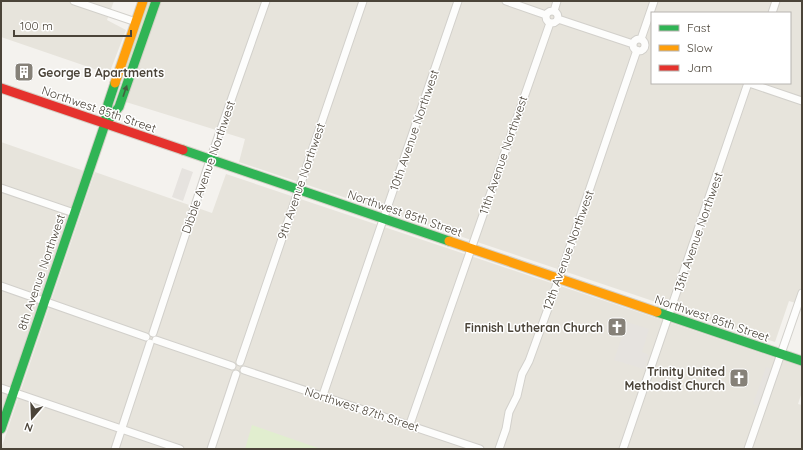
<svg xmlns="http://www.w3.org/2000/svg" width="803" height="450" font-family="Quicksand,sans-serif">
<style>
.residential{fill:#e7e4dc;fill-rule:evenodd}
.green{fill:#e1eecf}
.parking{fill:#e6e3df}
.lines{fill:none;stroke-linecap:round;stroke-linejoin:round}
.street-casing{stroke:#d2d0cb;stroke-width:9}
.fast-casing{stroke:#d3cfc5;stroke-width:11}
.slow-casing{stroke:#d3cfc5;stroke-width:11}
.jam-casing{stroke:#d3cfc5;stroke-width:11}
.street{stroke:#fdfdfc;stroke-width:7}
.fast{stroke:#30b455;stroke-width:9}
.slow{stroke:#ff9f0a;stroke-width:9}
.jam{stroke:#e5322d;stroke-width:9}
.oneway{fill:#446040}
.labels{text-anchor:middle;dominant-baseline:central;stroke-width:3;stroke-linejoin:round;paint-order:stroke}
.poi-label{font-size:12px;font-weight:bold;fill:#4b4439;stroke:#fff;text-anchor:end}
.street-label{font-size:12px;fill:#4b4439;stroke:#fff}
</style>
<rect width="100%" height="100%" fill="#f4f2ee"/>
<!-- residential -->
<path class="residential" d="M1,1H114L107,20L126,30L109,74L1,37Z
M161,1H802V305L789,301L775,342L239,162L245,139L126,102ZM652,13H790V83H652Z
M1,142L84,171L1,414Z
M95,172L212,213L226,174L802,367V392L798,404L802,405V449H1Z"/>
<!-- green -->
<path class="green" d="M148,1H152L125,76L122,75Z
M252,425L321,449H245Z"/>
<!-- parking -->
<path class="parking" d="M182,168L193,172L183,201L172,197Z
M627,322L649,329L642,352L649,355L644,369L614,360Z
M766,367L772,369L759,406L753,404Z"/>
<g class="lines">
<defs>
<path id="street" d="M74,1L136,22
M506,1L546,15
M546 17a6 6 0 1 1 12 0a6 6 0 1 1-12 0Z
M554,11L557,1
M772,13L776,1
M558,19L633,44
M633 45a6 6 0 1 1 12 0a6 6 0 1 1-12 0Z
M641,39L654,1
M749,83L802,101
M1,188L74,213
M1,286L146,337
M153,333L210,160L266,1
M156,340L232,366
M240,362L363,1
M244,370L480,449
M1,388L180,449
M323,395L458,1
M410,424L550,23
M115,449L150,343
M211,449L236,374
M499,449L506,429L509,412L517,396L522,374L529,361L562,270L637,50
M623,449L748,83
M748,449L802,293"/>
<path id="fast" d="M105,124L119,107L156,1
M183,150L449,241
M657,312L802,361
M1,429L105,124L108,104L115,83"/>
<path id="slow" d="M115,83L143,1
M449,241L657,312"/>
<path id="jam" d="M1,88L183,150"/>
</defs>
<!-- street casing -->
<use href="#street" class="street-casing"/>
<!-- fast casing -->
<use href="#fast" class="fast-casing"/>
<!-- slow casing -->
<use href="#slow" class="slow-casing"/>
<!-- jam casing -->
<use href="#jam" class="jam-casing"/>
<!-- street -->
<use href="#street" class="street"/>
<!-- fast -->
<use href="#fast" class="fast"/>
<!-- slow -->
<use href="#slow" class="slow"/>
<!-- jam -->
<use href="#jam" class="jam"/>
</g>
<!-- one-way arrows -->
<defs><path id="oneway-solid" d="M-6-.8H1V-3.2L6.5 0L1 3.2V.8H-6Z"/></defs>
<use class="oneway" href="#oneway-solid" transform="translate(125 91) rotate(-71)"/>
<!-- icons -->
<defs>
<symbol id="building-square" viewBox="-11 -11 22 22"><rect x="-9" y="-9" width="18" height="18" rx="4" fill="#868178" stroke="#fff"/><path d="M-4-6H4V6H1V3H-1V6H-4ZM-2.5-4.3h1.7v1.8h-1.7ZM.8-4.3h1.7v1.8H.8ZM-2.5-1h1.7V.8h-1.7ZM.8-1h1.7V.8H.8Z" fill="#fff"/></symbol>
<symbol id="church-square" viewBox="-11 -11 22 22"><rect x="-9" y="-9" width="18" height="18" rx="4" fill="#868178" stroke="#fff"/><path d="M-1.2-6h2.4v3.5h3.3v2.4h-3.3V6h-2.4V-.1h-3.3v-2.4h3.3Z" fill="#fff"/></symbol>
</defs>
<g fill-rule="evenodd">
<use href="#building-square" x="13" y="61" width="22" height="22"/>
<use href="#church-square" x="606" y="316" width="22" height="22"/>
<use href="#church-square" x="728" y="367" width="22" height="22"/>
</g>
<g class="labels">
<!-- poi labels -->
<g class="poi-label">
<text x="38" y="72" text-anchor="start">George B Apartments</text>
<text x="603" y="327">Finnish Lutheran Church</text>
<text x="725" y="371">Trinity United<tspan x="725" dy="14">Methodist Church</tspan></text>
</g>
<!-- street labels -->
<g class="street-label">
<text transform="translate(99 109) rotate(19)">Northwest 85th Street</text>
<text transform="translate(414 130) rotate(-71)">10th Avenue Northwest</text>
<text transform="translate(503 155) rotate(-71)">11th Avenue Northwest</text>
<text transform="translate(208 167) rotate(-71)">Dibble Avenue Northwest</text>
<text transform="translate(301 181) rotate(-71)">9th Avenue Northwest</text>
<text transform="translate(405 213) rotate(19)">Northwest 85th Street</text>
<text transform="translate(698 232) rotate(-71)">13th Avenue Northwest</text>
<text transform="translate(568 250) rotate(-70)">12th Avenue Northwest</text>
<text transform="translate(41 272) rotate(-71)">8th Avenue Northwest</text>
<text transform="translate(712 318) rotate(19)">Northwest 85th Street</text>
<text transform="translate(362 409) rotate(18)">Northwest 87th Street</text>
</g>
</g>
<!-- border -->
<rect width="803" height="450" fill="none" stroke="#4b4439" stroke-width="4"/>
<!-- legend -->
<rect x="651" y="12" width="140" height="72" fill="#ffffff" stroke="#b7b4b0"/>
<rect x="659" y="25" width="20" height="6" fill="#30b455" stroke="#b7b4b0"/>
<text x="687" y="32" font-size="12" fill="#4b4439">Fast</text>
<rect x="659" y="45" width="20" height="6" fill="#ff9f0a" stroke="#b7b4b0"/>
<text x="687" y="52" font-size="12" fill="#4b4439">Slow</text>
<rect x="659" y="65" width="20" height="6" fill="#e5322d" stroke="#b7b4b0"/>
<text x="687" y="72" font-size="12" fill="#4b4439">Jam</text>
<!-- north arrow -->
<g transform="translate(32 418) rotate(199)" stroke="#ffffff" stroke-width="3" paint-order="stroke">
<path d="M0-3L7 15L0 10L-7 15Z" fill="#4b4439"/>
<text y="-6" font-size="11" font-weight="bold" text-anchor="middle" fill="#4b4439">N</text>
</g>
<!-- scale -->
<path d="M14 30v6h117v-6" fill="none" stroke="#4b4439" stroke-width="2"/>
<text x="20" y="30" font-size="12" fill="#4b4439" stroke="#ffffff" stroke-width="3" paint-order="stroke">100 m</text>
</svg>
